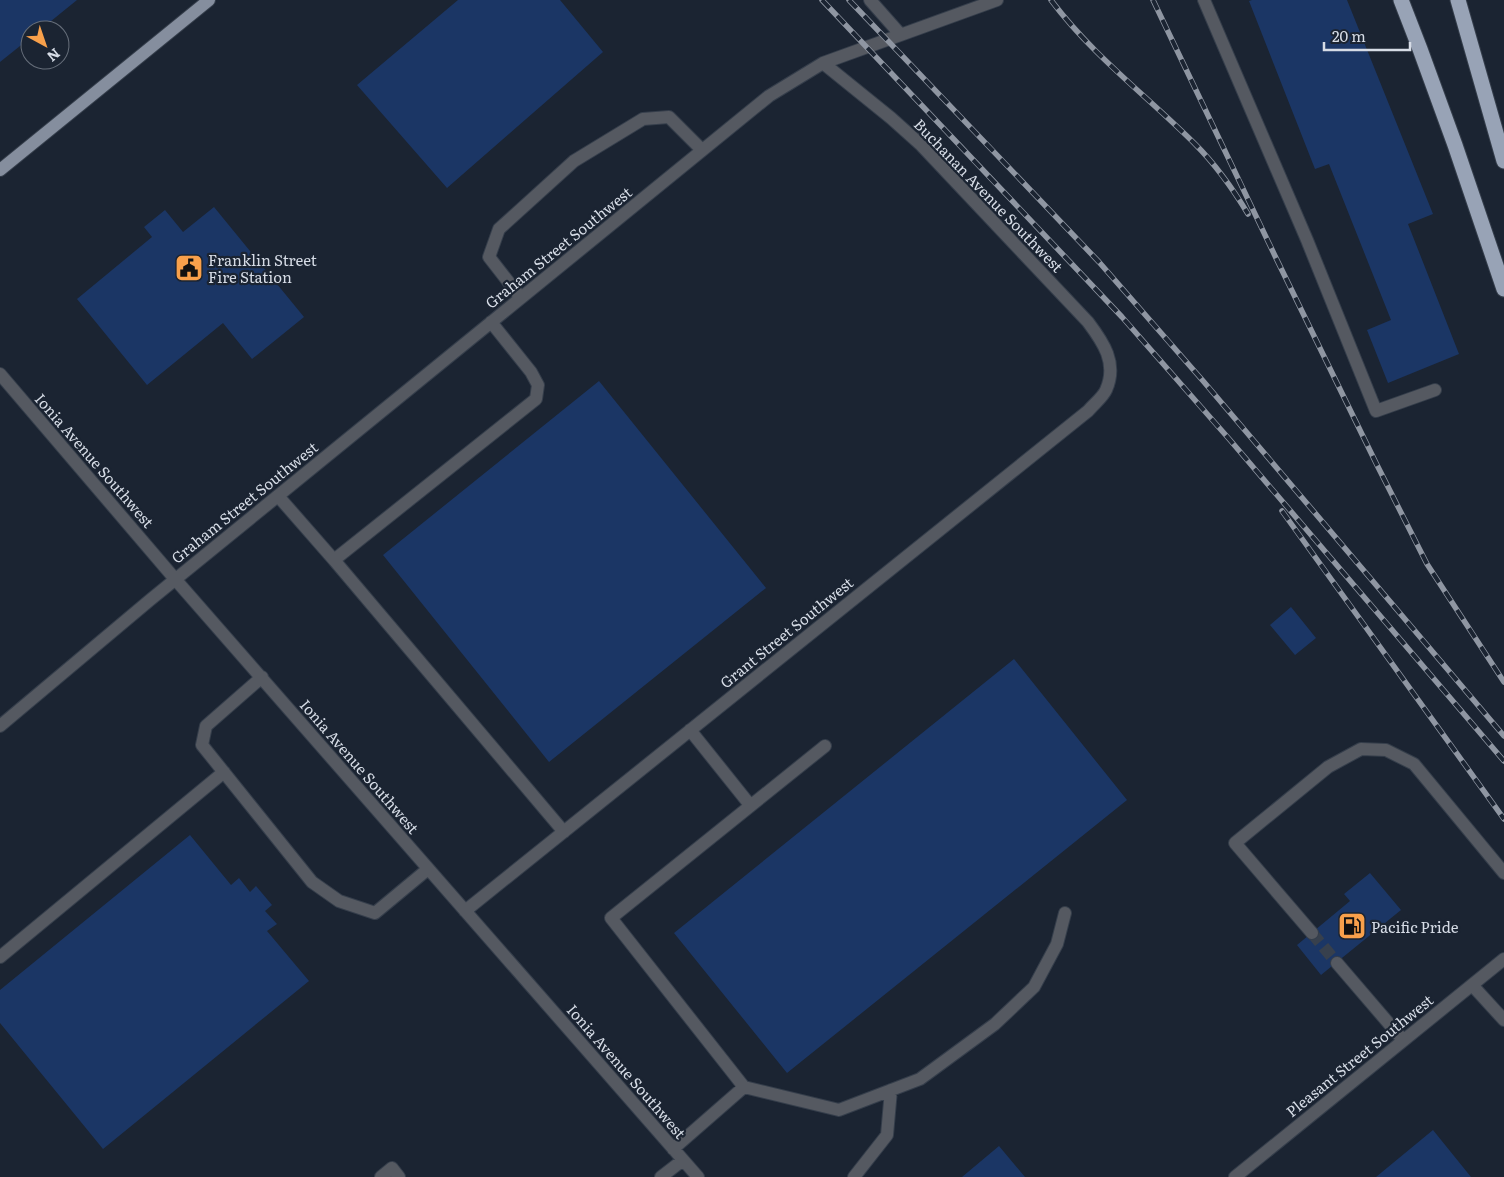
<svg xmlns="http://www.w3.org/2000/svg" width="1504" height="1177" font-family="Literata,serif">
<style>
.building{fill:#1b3665}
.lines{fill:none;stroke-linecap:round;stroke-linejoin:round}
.minor-tunnel{stroke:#37404d;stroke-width:12;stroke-dasharray:12 6;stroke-linecap:butt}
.minor-casing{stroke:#353e4b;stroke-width:14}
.major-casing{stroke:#353e4b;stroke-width:14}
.highway-casing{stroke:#353e4b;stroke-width:17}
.minor{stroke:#555961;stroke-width:12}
.major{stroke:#858e9e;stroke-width:12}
.highway{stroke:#98a3b6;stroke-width:15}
.rail-casing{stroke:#8f96a2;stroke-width:5.5}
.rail{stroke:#1b2432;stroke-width:4;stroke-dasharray:11;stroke-linecap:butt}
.labels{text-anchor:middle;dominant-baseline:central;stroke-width:4.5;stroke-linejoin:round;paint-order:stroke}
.street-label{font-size:15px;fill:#d6dce6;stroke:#1b2432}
.poi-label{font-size:15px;fill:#d6dce6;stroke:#1b2432;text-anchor:start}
</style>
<rect width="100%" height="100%" fill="#1b2432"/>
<!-- building -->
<path class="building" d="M0,0H77L40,30H30V38L0,62Z
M458,0H560L603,52L447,188L357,85Z
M1252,0H1347L1433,214L1408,224L1459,354L1388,383L1367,330L1391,320L1329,164L1315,169L1249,1Z
M214,207L304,317L252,359L223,323L147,385L77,299L152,237L144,227L165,210L183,232Z
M599,381L766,588L549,762L383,555Z
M1291,607L1316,638L1295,655L1270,625Z
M1014,659L1127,800L787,1073L674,933Z
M190,835L231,885L239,878L250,892L256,886L272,905L265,911L277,924L267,931L309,981L103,1149L0,1023V990Z
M1370,873L1401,910L1321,975L1297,945L1350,901L1344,894Z
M1433,1130L1471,1177H1376Z
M999,1146L1025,1177H962Z"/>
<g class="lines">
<!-- minor-tunnel -->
<path class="minor-tunnel" d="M1312,933L1337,963"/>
<defs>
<path id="minor" d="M870,0L900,34
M1204,0L1307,240L1376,411L1435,390
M521,298L489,257L499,229L574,161L643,119L669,117L702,150
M0,374L175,579L698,1177
M278,496L334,560L536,399L538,385L531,372L491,322
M334,560L564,832
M262,677L206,726L202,745L312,882L339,901L375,913L428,869
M0,726L150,600L769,96L823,63L997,0
M690,730L750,805
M465,911L1088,411C1094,404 1103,397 1106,390C1118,363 1103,342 1088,322L920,144L891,118L823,63
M1312,933L1235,843L1328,767L1361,749L1386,750L1414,764L1504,873
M0,957L224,772
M1337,963L1403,1040
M1472,985L1504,1020
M744,1087L839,1110L920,1079L995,1024L1034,987L1057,944L1065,913
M673,1149L744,1087L611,918L825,746
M381,1177L392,1168L399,1177
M661,1177L683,1160
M854,1177L887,1135L891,1090
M1235,1177L1504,959"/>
<path id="major" d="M0,170L209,0"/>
<path id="highway" d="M1401,0L1420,49L1455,145L1504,289
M1458,0L1504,161"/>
</defs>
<!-- minor casing -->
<use href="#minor" class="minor-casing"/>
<!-- major casing -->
<use href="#major" class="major-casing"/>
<!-- highway casing -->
<use href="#highway" class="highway-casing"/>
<!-- minor -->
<use href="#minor" class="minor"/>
<!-- major -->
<use href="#major" class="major"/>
<!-- highway -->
<use href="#highway" class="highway"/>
<defs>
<path id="rail" d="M822,0L1122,317L1230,440L1504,761
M849,0L1099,262L1204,382L1504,736
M1051,0C1092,55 1147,96 1195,144C1215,164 1233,189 1248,214
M1153,0L1276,258L1377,465L1427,564L1504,682
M1282,511L1504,819"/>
</defs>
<!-- rail casing -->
<use href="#rail" class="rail-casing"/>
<!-- rail -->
<use href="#rail" class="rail"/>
</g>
<!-- icons -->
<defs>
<symbol id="civic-square" viewBox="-11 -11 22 22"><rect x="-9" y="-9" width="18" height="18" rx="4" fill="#f8a04b" stroke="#1b2432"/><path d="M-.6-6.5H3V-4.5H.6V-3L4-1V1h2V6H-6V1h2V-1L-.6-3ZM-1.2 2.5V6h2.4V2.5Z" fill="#111"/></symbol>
<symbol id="fuel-square" viewBox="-11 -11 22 22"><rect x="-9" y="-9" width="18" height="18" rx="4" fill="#f8a04b" stroke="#1b2432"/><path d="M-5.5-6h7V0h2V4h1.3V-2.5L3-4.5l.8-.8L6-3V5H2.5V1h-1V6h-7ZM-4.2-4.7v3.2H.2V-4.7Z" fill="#111"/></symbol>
</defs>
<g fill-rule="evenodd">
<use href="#civic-square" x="173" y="252" width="32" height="32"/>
<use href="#fuel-square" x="1336" y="910" width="32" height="32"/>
</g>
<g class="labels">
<!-- street labels -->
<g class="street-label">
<text transform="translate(989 195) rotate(46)">Buchanan Avenue Southwest</text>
<text transform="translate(558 247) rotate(-39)">Graham Street Southwest</text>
<text transform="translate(95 460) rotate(49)">Ionia Avenue Southwest</text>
<text transform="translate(244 502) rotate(-39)">Graham Street Southwest</text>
<text transform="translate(786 632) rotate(-39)">Grant Street Southwest</text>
<text transform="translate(360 766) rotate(49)">Ionia Avenue Southwest</text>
<text transform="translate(1359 1055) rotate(-39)">Pleasant Street Southwest</text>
<text transform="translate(627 1071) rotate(49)">Ionia Avenue Southwest</text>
</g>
<!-- poi labels -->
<g class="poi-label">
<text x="208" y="259">Franklin Street<tspan x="208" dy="17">Fire Station</tspan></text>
<text x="1371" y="926">Pacific Pride</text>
</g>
</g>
<!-- north arrow -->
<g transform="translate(45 45) rotate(140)"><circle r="24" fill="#1b2432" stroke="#666e7a"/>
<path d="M0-4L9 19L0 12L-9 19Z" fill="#f8a04b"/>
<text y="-8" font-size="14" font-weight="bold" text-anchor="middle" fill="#d6dce6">N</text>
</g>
<!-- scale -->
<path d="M1324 42v8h86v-8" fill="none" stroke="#d6dce6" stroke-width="2.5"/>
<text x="1332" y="42" font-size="15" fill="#d6dce6" stroke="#1b2432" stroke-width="4" paint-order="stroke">20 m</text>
</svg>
